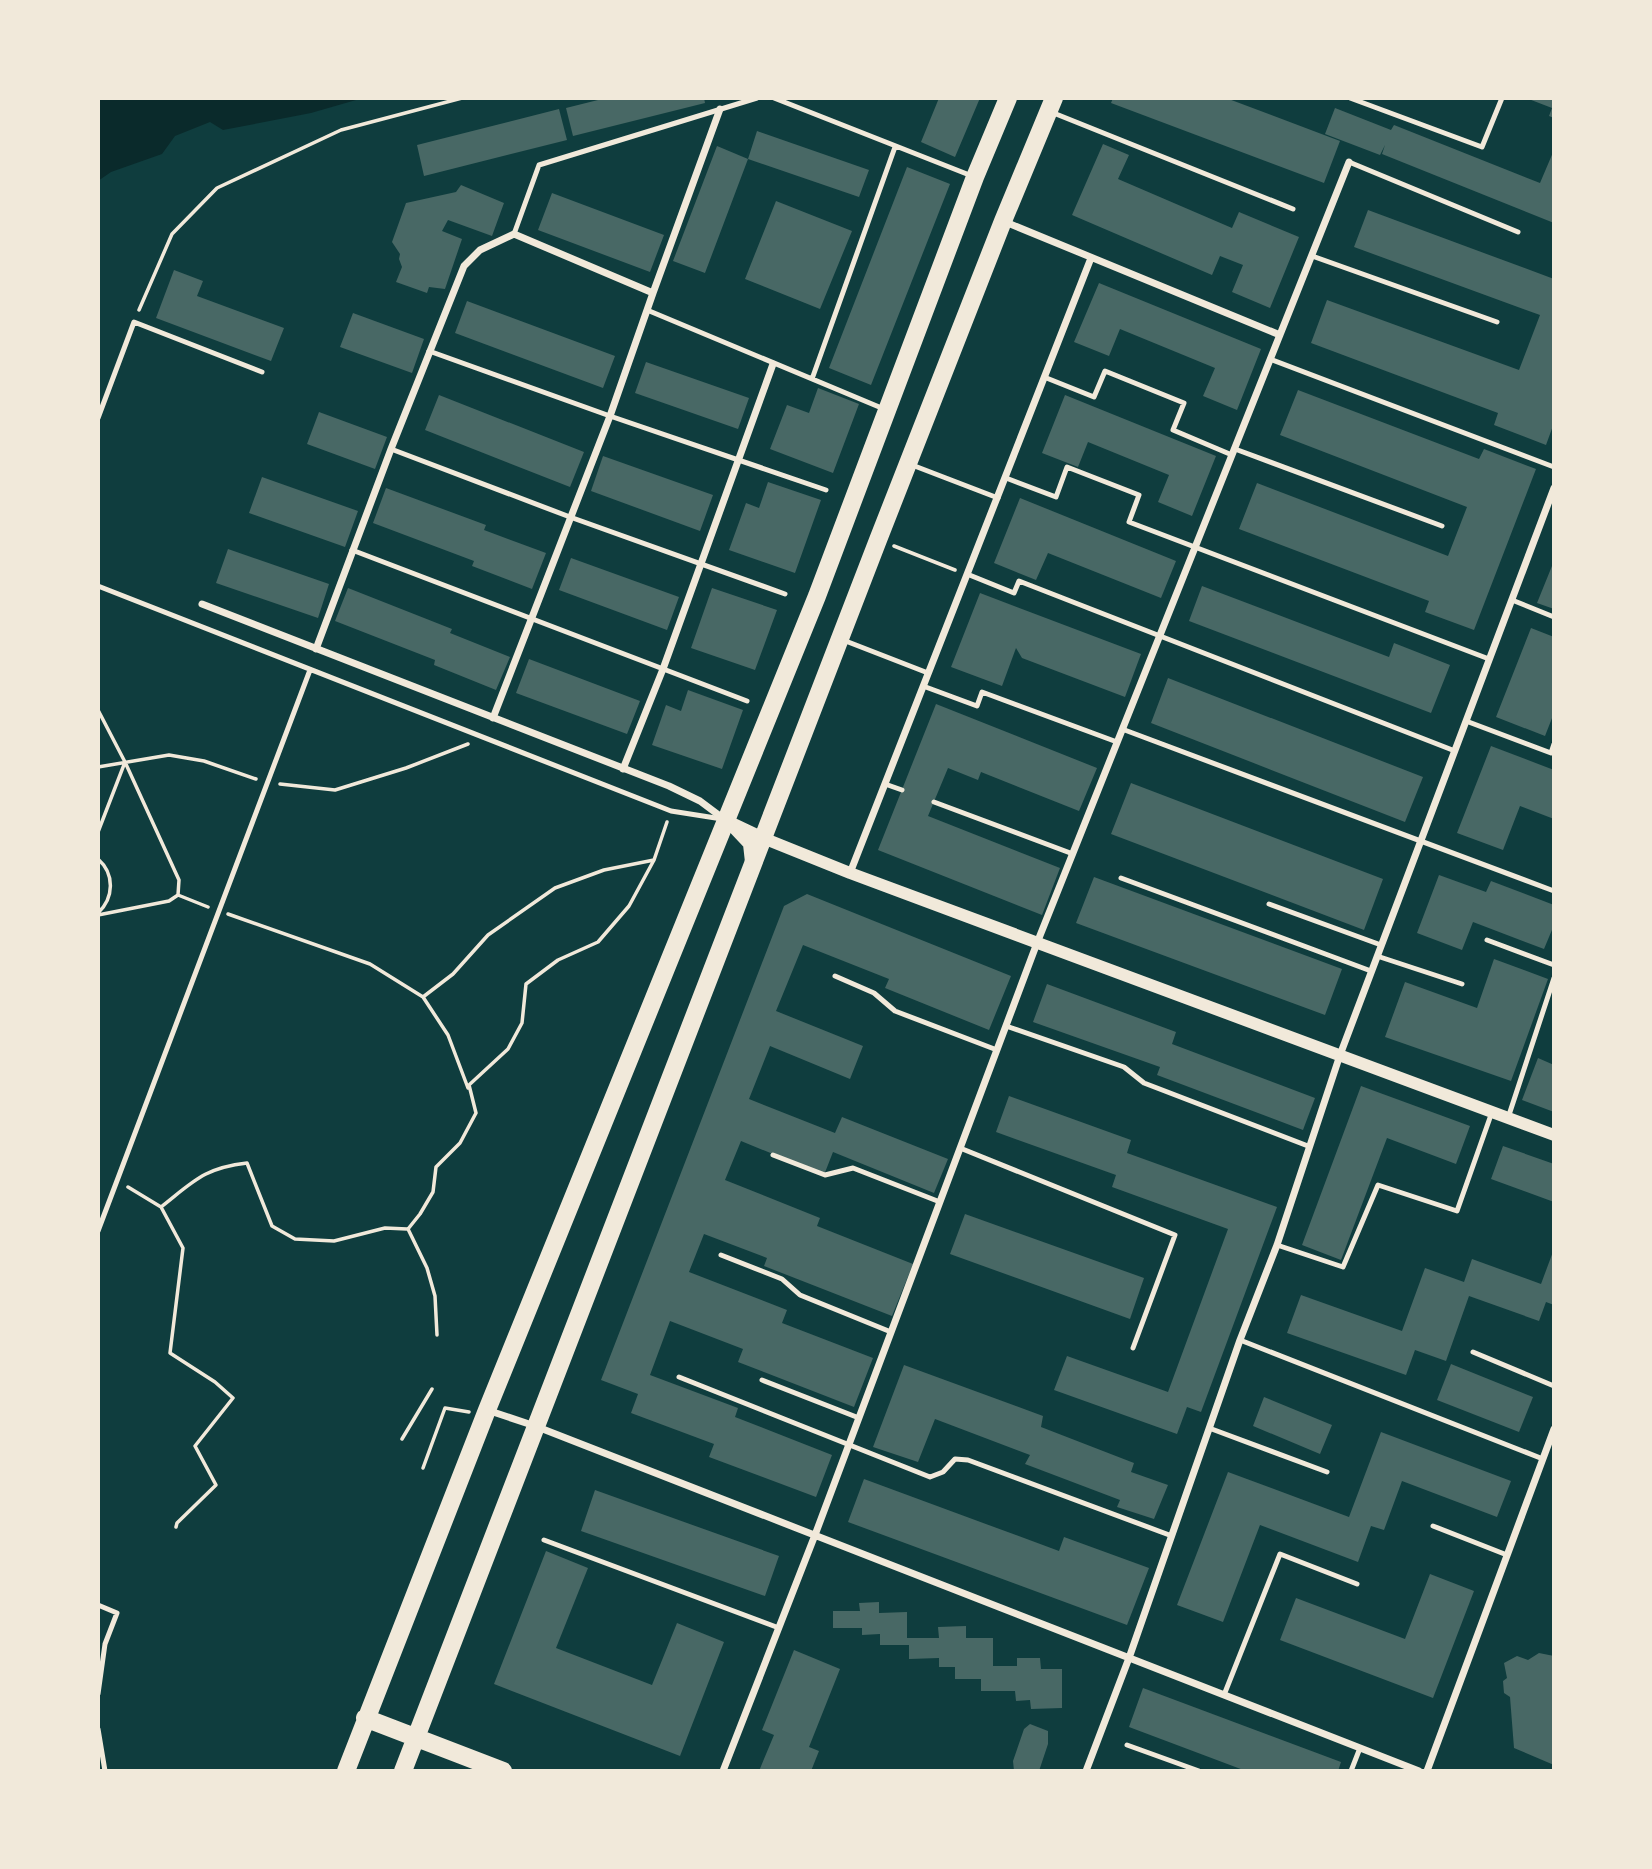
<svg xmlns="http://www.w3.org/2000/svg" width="1652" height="1869" font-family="Raleway,sans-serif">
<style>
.water{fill:#0a2a2b}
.building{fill:#486865}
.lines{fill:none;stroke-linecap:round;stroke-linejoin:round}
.path{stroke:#f1e9da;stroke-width:3.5}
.service{stroke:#f1e9da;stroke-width:5}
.minor{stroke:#f1e9da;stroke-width:7}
.tertiary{stroke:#f1e9da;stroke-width:12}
.primary{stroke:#f1e9da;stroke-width:18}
</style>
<rect width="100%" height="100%" fill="#0f3d3e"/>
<!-- water -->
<path class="water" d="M98,98H363L311,113L223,130L210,122L175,136L162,154L111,172L98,181Z"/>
<!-- building -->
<path class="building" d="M606,98H704L705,103L573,136L566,108Z
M939,98H980L955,157L921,142Z
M1113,98H1226L1340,141L1324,183L1111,103Z
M1526,98H1554V118L1549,116L1552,108Z
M1335,108L1391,130L1394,125L1540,183L1554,150V223L1382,154L1385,145L1380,155L1325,134Z
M559,109L567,140L424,176L417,145Z
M757,131L869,170L859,197L748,159L705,273L673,261L717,146L748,159Z
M1103,144L1129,155L1118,179L1232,228L1239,212L1299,237L1270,308L1232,292L1243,265L1220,256L1212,275L1072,215Z
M907,167L950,184L871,385L829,368Z
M461,185L504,203L492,236L448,220L442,231L462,239L445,289L429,287L427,293L396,282L402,267L399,259L400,254L392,242L406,203L456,192Z
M552,193L664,235L650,272L538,230Z
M776,201L852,231L820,309L745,279Z
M1368,210L1554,279V423L1546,445L1494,425L1498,413L1311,343L1327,300L1519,370L1540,315L1354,247Z
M174,270L203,281L197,296L284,328L271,361L156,318Z
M1099,283L1261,349L1237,410L1203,396L1215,368L1120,329L1109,356L1074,342Z
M467,301L615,356L603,388L455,333Z
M353,313L424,339L412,373L340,347Z
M646,362L749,398L738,429L635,393Z
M818,388L859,404L833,473L770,449L787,405L809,413Z
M1298,390L1479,459L1484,449L1536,469L1474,630L1425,612L1429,601L1239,529L1257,483L1448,556L1467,507L1280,435Z
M439,395L584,452L570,487L425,430Z
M1065,395L1216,456L1192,516L1158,502L1169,475L1088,442L1078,467L1042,453Z
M319,412L387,437L375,469L307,444Z
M603,456L713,495L700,531L591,491Z
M262,477L358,511L345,547L249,513Z
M768,482L821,500L795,573L729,550L746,503L759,508Z
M386,488L486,525L484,530L546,553L532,589L472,566L474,561L373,523Z
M1020,498L1176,561L1161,598L1048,553L1036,580L994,563Z
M228,549L329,584L318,618L216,583Z
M571,558L679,597L667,630L559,590Z
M1554,561V609L1537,603Z
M1202,586L1389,657L1394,643L1450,665L1431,713L1189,621Z
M348,588L452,629L450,633L510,657L496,690L434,665L435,660L335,621Z
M712,588L777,610L755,670L691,648Z
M980,593L1141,654L1125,697L1022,658L1016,648L1002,686L951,667Z
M1531,628L1554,637V713L1545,736L1496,717Z
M529,659L640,701L627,734L516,693Z
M1168,678L1423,777L1405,822L1151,723Z
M688,690L743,710L722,769L652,745L666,705L681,711Z
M936,704L1097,768L1079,811L981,772L978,780L948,768L928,816L1060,868L1042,915L878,850Z
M1491,746L1554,770V819L1520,806L1503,850L1457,833Z
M1131,783L1383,879L1364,930L1111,834Z
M1439,875L1486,892L1491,881L1554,905V925L1544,949L1473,922L1462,950L1417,933Z
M1094,877L1342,969L1325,1015L1076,923Z
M807,894L1011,976L989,1030L885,988L889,979L803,945L776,1011L863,1046L850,1079L770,1046L749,1099L835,1133L842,1117L948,1159L934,1193L833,1152L824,1175L741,1141L725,1180L820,1218L817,1226L913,1264L892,1316L764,1266L767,1258L704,1234L689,1272L787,1310L782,1323L873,1358L854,1407L738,1362L743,1349L670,1321L650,1375L738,1408L735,1417L832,1455L816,1497L709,1457L714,1444L631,1413L638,1394L601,1380L784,906Z
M1494,959L1548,979L1511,1081L1385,1037L1405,982L1477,1008Z
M1047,984L1176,1032L1172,1044L1315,1098L1303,1130L1157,1075L1160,1067L1033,1022Z
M1538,1058L1554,1065V1112L1522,1100Z
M1361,1086L1470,1126L1456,1164L1387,1138L1341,1260L1302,1245Z
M1009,1096L1131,1140L1127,1153L1277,1207L1201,1412L1187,1407L1177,1434L1054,1390L1067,1356L1168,1392L1228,1229L1112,1187L1116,1175L996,1132Z
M1503,1146L1554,1164V1202L1491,1179Z
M965,1214L1144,1278L1130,1319L950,1254Z
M1554,1249V1305L1546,1302L1539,1321L1469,1296L1446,1361L1415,1350L1406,1375L1287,1333L1301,1295L1402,1331L1425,1268L1464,1282L1472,1259L1541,1284Z
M1451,1364L1533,1397L1519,1432L1437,1400Z
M904,1365L1043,1416L1041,1427L1134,1463L1131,1472L1168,1485L1154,1519L1117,1507L1120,1500L1025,1464L1030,1455L935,1419L918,1462L873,1447Z
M1264,1397L1332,1425L1320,1454L1253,1426Z
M1381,1432L1511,1481L1497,1517L1402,1481L1384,1530L1371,1526L1358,1562L1260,1525L1223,1622L1177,1605L1228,1472L1349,1517Z
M864,1479L1059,1551L1064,1537L1149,1568L1127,1625L848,1522Z
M595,1490L779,1556L765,1596L581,1531Z
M546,1551L588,1568L556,1648L652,1685L677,1623L724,1642L680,1756L494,1684Z
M1430,1574L1474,1591L1433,1698L1280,1640L1296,1598L1405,1639Z
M879,1602V1613L907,1612V1638H939L938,1627L966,1626V1638H993V1666H1017V1658H1040L1041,1669H1062V1708L1031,1709L1030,1700L1016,1701L1015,1691H981V1679H955V1667H939V1658L909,1659V1645H880V1634L862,1635V1628H833V1611H860L859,1603Z
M794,1650L840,1669L809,1747L819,1751L811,1771H759L774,1735L762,1730Z
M1539,1653L1554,1656V1765L1514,1748L1510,1697L1504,1693L1503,1681L1507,1678L1504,1663L1517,1656L1528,1660Z
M1143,1688L1341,1762L1338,1771H1246L1129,1727Z
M1030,1724L1048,1731V1744L1039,1771H1014L1013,1761L1024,1729Z"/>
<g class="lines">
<!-- path -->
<path class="path" d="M139,310L172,234L217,188L341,130L462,98
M894,546L955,570
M98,710L125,762
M98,767L169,755L204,761L256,779
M280,784L335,790L406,768L468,744
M98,832L125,762L179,880L178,895L169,901L98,915
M98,859C115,874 114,898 98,913
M178,895L208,907
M228,914L370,964L423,997L448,1035L468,1088
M423,997L453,974L488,935L555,888L604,870L654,860
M128,1187L161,1207C194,1181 204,1168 247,1163L272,1226L295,1239L334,1241L385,1228L407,1229
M161,1207L183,1248L170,1353L215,1382L233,1398L195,1446L216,1485L177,1523L176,1527
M437,1335L435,1296L427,1268L408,1229L420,1214L433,1192L436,1167L460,1143L476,1113L469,1085L508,1049L522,1023L526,984L558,960L598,942L629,906L654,860L667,822
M402,1439L432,1389
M423,1468L445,1408L469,1412"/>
<!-- service -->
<path class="service" d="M774,98L972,176
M1350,98L1482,147L1502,98
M1051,112L1293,209
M1349,162L1518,232
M514,234L539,165L757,98
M1312,256L1497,322
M647,310L884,409
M429,351L610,416L826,490
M1270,359L1554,467
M1044,377L1094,397L1105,371L1184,403L1173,430L1232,455
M812,379L895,147
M98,418L134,322L262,372
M391,449L570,517L785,594
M1235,449L1442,526
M912,465L998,498
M1006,478L1056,497L1067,467L1139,495L1129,522L1489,659
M352,550L747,701
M967,574L1014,593L1019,581L1455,751
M98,586L671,811L722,819
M1512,600L1554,617
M843,640L928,673
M923,686L977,706L982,692L1117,742
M1466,721L1551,753L1554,744
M1122,729L1554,891
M885,784L902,790
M934,802L1073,854
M1121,878L1371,971
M1269,904L1381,945
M1487,940L1554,965
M1377,956L1462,984
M835,976L874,993L895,1011L997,1050
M1006,1026L1124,1067L1144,1083L1308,1146
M1508,1118L1554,978
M960,1148L1175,1235L1133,1348
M773,1155L825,1175L853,1168L940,1202
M98,1231L310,670
M1277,1245L1343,1267L1378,1185L1457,1211L1492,1112
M721,1255L782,1279L800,1295L891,1332
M1240,1340L1543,1459
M1473,1352L1554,1386
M679,1377L930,1477L943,1472L955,1459L968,1460L1172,1536
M762,1380L859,1418
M1209,1428L1327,1472
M1433,1526L1507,1555
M544,1540L779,1628
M98,1605L117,1613L105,1644L98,1694
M1224,1695L1280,1554L1357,1584
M98,1729L105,1771
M1127,1745L1199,1771
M1351,1771L1360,1748"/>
<!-- minor -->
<path class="minor" d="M1003,221L1280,335
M653,293L720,109
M202,604L669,786L700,801L724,819
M316,649L391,449L464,266L480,250L514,234L653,293L610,416L493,718
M623,769L663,669L773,364
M850,873L1091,258
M487,1410L535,1426L1419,1771
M723,1771L815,1535L1037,943L1349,162
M1086,1771L1129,1658L1240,1340L1277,1245L1340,1055L1554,488
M1427,1771L1554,1429"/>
<!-- tertiary -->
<path class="tertiary" d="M725,820L763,838L850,873L1554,1135
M733,827L749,844L751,862"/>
<!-- primary -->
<path class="primary" d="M365,1718L503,1771
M346,1771L487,1410L817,596L975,177L1008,98
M403,1771L878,540L1003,221L1054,98"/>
</g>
<!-- border -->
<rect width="1652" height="1869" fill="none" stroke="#f1e9da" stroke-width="200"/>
</svg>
